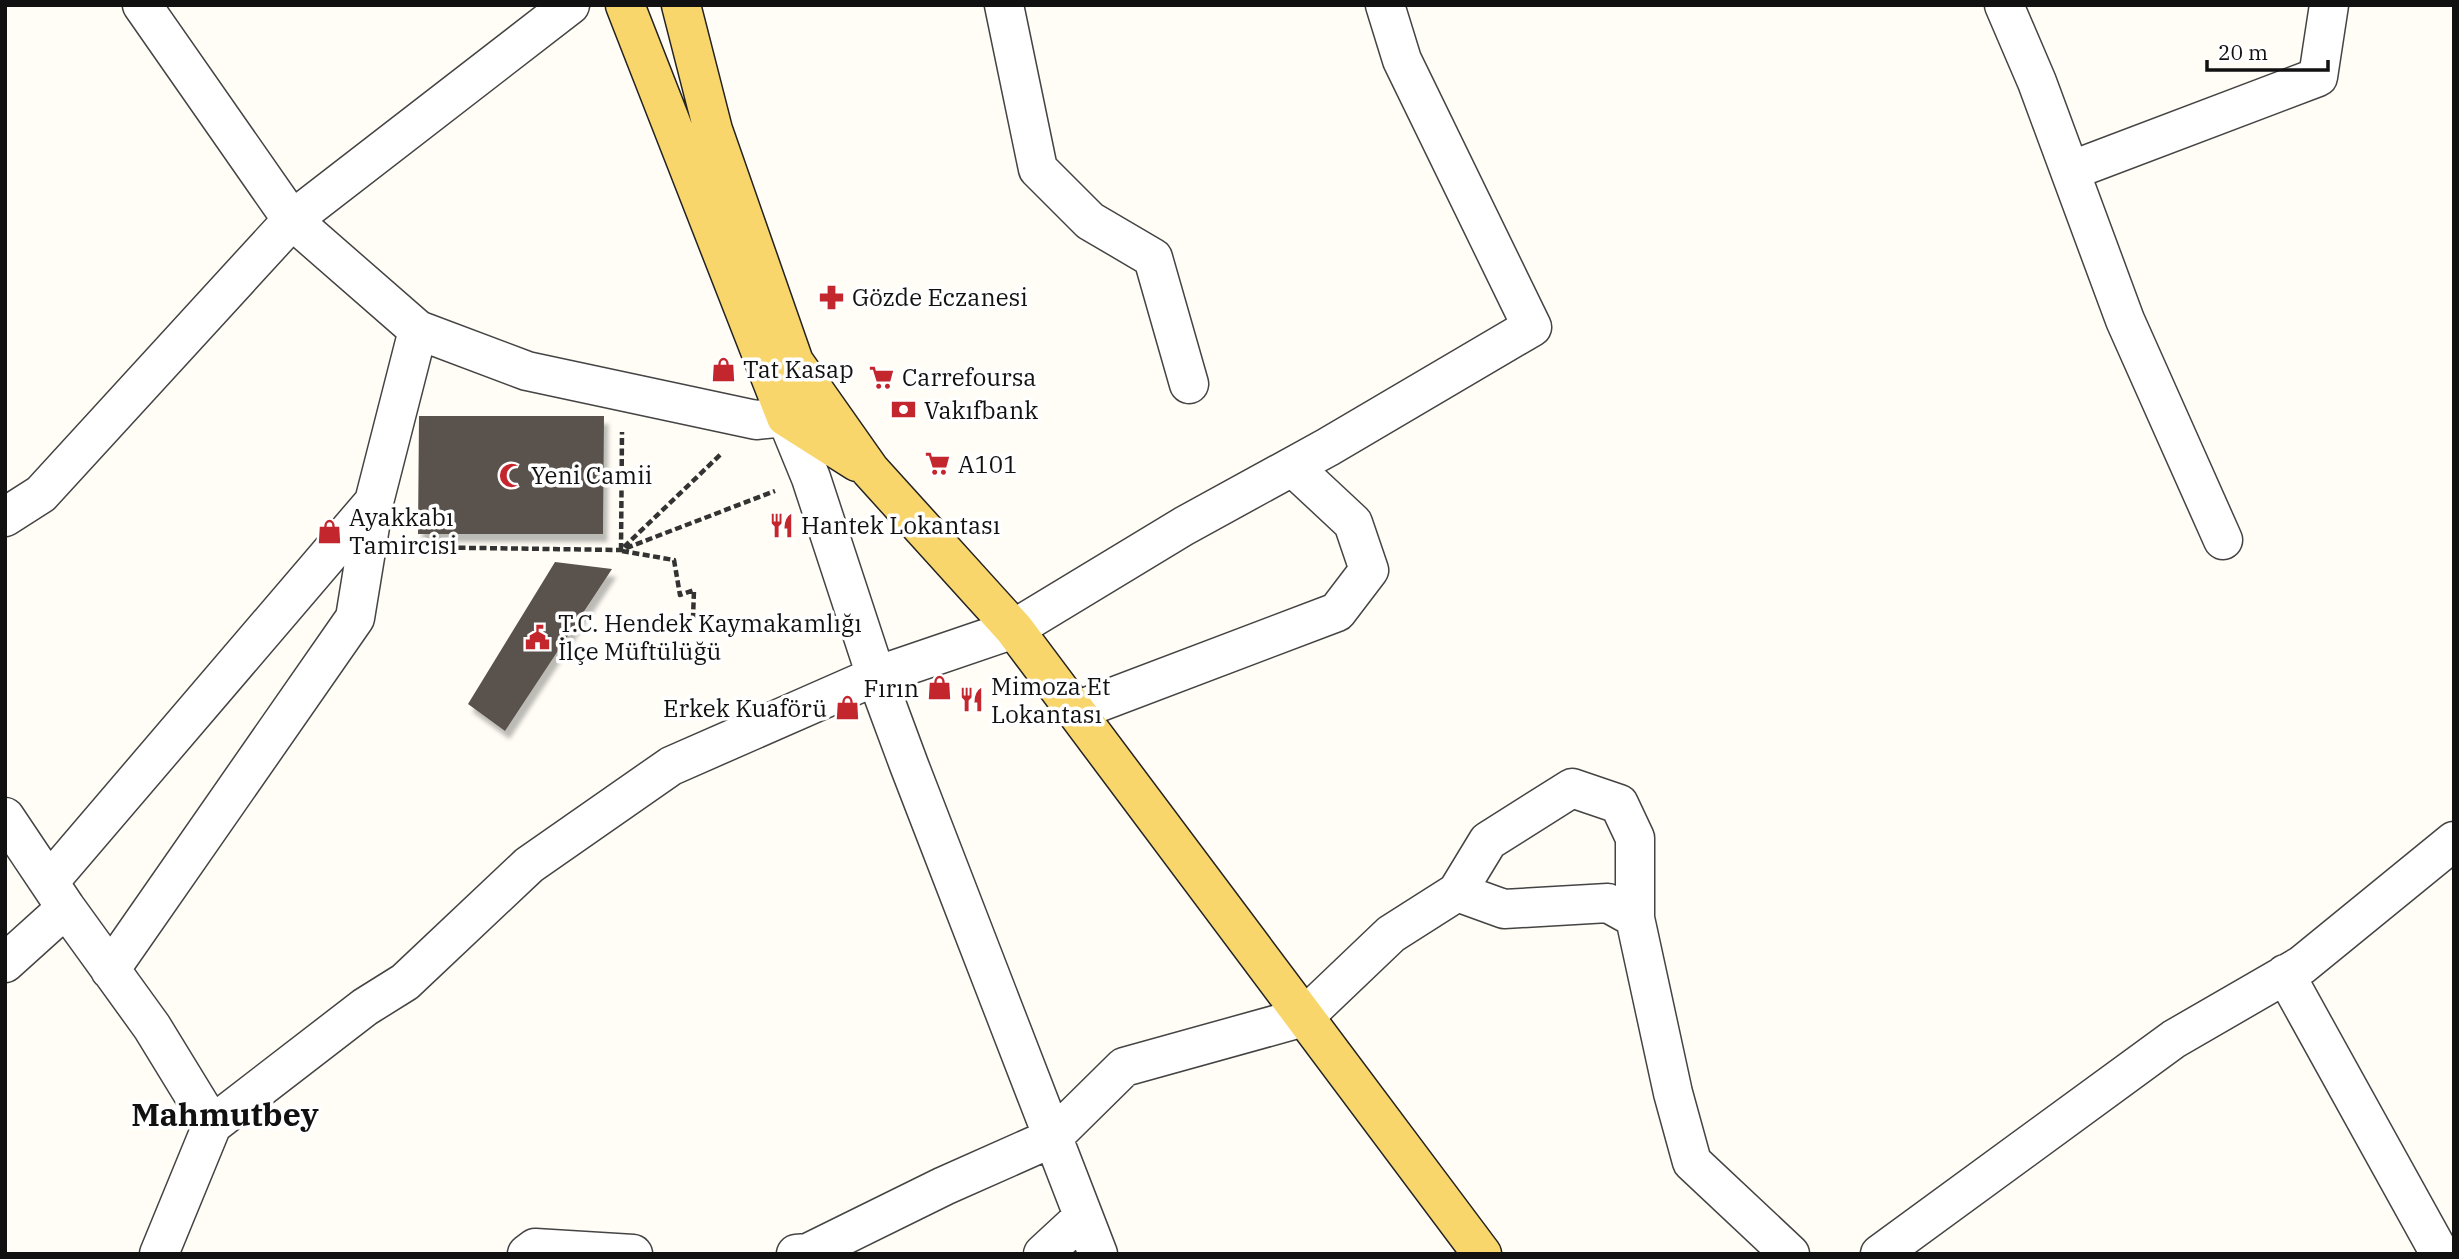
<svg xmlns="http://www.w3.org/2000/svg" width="2459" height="1259" font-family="'IBM Plex Serif',serif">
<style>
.building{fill:#5a524d;filter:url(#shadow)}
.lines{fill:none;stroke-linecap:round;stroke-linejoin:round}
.minor-casing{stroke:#444;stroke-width:41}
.major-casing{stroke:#222;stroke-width:41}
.path{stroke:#333;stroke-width:4.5;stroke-dasharray:7 3.5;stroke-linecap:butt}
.minor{stroke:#fff;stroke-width:38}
.major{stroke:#f9d66b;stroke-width:38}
.labels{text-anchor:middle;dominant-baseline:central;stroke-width:7;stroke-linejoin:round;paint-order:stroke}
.poi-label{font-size:24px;fill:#111;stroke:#fff;text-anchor:start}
.district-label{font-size:32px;font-weight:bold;fill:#111;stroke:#fff}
</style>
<defs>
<filter id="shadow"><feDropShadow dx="4.5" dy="8" stdDeviation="2" flood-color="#0004"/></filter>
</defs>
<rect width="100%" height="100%" fill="#fffdf5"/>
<!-- building -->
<path class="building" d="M419,416H604L603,534H418Z
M555,562L612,569L505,731L468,704Z"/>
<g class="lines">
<defs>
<path id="minor" d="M142,5L292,220L418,330L527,371L756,420L786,417L811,478L876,676L909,765L1098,1254
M1004,5L1038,169L1090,221L1153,258L1189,384
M2004,5L2037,82L2125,320L2223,540
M2070,171L2318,77L2329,5
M5,517L41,494L292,220L570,5
M1076,711L1337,612L1369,570L1353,523L1293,467
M5,817L66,908L152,1027L212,1125L159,1254
M49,882L373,503
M1457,892L1488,841L1572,788L1619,804L1635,838V918
M5,963L66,908
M110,970L355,618L374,502L418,330
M2285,974L2440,1254
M212,1125L365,1007L405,982L529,865L671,766L876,676L1014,629L1184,526L1328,447L1532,327L1402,60L1385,5
M527,1254L535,1248L633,1254
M796,1254L808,1253L944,1186L1052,1138L1124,1067L1304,1017L1391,934L1457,892L1504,909L1608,903L1635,918L1673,1093L1692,1162L1790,1254
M1043,1254L1083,1217
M1880,1254L2174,1039L2302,965L2454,841"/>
<path id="major" d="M625,5L786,417L857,462
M681,5L713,130L794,362L870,470L1014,629L1482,1254"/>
</defs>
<!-- minor casing -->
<use href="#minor" class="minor-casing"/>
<!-- major casing -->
<use href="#major" class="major-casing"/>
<!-- path -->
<path class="path" d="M406,547L621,550L775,491
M624,547L721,454
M621,550L622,432
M622,551L674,560L680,595L694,590L693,618"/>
<!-- minor -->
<use href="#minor" class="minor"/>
<!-- major -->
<use href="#major" class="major"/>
</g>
<!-- icons -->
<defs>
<symbol id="pharmacy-bare" viewBox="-9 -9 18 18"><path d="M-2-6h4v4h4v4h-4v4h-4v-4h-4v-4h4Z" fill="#c4262e" stroke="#fff" stroke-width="2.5" paint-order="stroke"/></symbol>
<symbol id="shop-bare" viewBox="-9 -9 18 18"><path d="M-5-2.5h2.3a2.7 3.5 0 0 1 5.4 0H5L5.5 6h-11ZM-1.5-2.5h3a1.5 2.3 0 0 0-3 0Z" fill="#c4262e" stroke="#fff" stroke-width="2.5" paint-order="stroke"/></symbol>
<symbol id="supermarket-bare" viewBox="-9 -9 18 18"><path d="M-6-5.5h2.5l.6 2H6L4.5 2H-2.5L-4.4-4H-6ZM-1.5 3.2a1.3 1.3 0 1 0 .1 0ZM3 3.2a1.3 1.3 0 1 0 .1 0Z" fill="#c4262e" stroke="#fff" stroke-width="2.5" paint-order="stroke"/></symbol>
<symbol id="bank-bare" viewBox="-9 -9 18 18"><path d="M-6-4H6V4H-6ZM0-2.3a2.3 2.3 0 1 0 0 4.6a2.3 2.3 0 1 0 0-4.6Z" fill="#c4262e" stroke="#fff" stroke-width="2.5" paint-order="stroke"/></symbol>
<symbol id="mosque-bare" viewBox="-9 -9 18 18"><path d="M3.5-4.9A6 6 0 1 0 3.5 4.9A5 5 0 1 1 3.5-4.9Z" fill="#c4262e" stroke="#fff" stroke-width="2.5" paint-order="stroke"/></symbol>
<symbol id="restaurant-bare" viewBox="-9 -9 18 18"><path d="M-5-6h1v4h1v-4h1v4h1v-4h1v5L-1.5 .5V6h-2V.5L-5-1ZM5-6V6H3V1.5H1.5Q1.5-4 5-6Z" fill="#c4262e" stroke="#fff" stroke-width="2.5" paint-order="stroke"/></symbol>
<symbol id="civic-bare" viewBox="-9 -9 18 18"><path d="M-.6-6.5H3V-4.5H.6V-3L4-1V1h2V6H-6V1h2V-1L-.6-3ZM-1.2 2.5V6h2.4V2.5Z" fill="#c4262e" stroke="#fff" stroke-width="2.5" paint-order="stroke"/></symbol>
</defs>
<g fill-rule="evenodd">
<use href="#pharmacy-bare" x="814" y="280" width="35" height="35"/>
<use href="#shop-bare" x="706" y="352" width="35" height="35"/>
<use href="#supermarket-bare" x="864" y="360" width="35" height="35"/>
<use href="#bank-bare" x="886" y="392" width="35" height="35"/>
<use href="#supermarket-bare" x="920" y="446" width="35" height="35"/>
<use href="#mosque-bare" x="494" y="458" width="35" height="35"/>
<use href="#restaurant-bare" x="764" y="508" width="35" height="35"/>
<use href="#shop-bare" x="312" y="514" width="35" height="35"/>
<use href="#civic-bare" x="520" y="620" width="35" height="35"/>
<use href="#shop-bare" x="922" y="670" width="35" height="35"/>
<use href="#restaurant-bare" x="954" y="682" width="35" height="35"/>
<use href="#shop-bare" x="830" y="690" width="35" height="35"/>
</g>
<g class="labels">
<!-- poi labels -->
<g class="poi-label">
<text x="852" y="297">Gözde Eczanesi</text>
<text x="743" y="369">Tat Kasap</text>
<text x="902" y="377">Carrefoursa</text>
<text x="924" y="410">Vakıfbank</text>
<text x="958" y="464">A101</text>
<text x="531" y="475">Yeni Camii</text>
<text x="349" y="517">Ayakkabı<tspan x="349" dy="28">Tamircisi</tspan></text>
<text x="801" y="525">Hantek Lokantası</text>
<text x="558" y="623">T.C. Hendek Kaymakamlığı<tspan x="558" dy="28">İlçe Müftülüğü</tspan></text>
<text x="991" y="686">Mimoza Et<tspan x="991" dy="28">Lokantası</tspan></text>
<text x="919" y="688" text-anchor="end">Fırın</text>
<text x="827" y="708" text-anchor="end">Erkek Kuaförü</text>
</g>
<!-- district labels -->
<g class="district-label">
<text x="225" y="1114">Mahmutbey</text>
</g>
</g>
<!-- border -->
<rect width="2459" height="1259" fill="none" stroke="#111111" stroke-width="14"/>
<!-- scale -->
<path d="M2207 60v10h121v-10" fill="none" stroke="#111111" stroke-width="3.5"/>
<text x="2218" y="60" font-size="21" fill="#111111" stroke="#ffffff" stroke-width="5" paint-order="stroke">20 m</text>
</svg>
